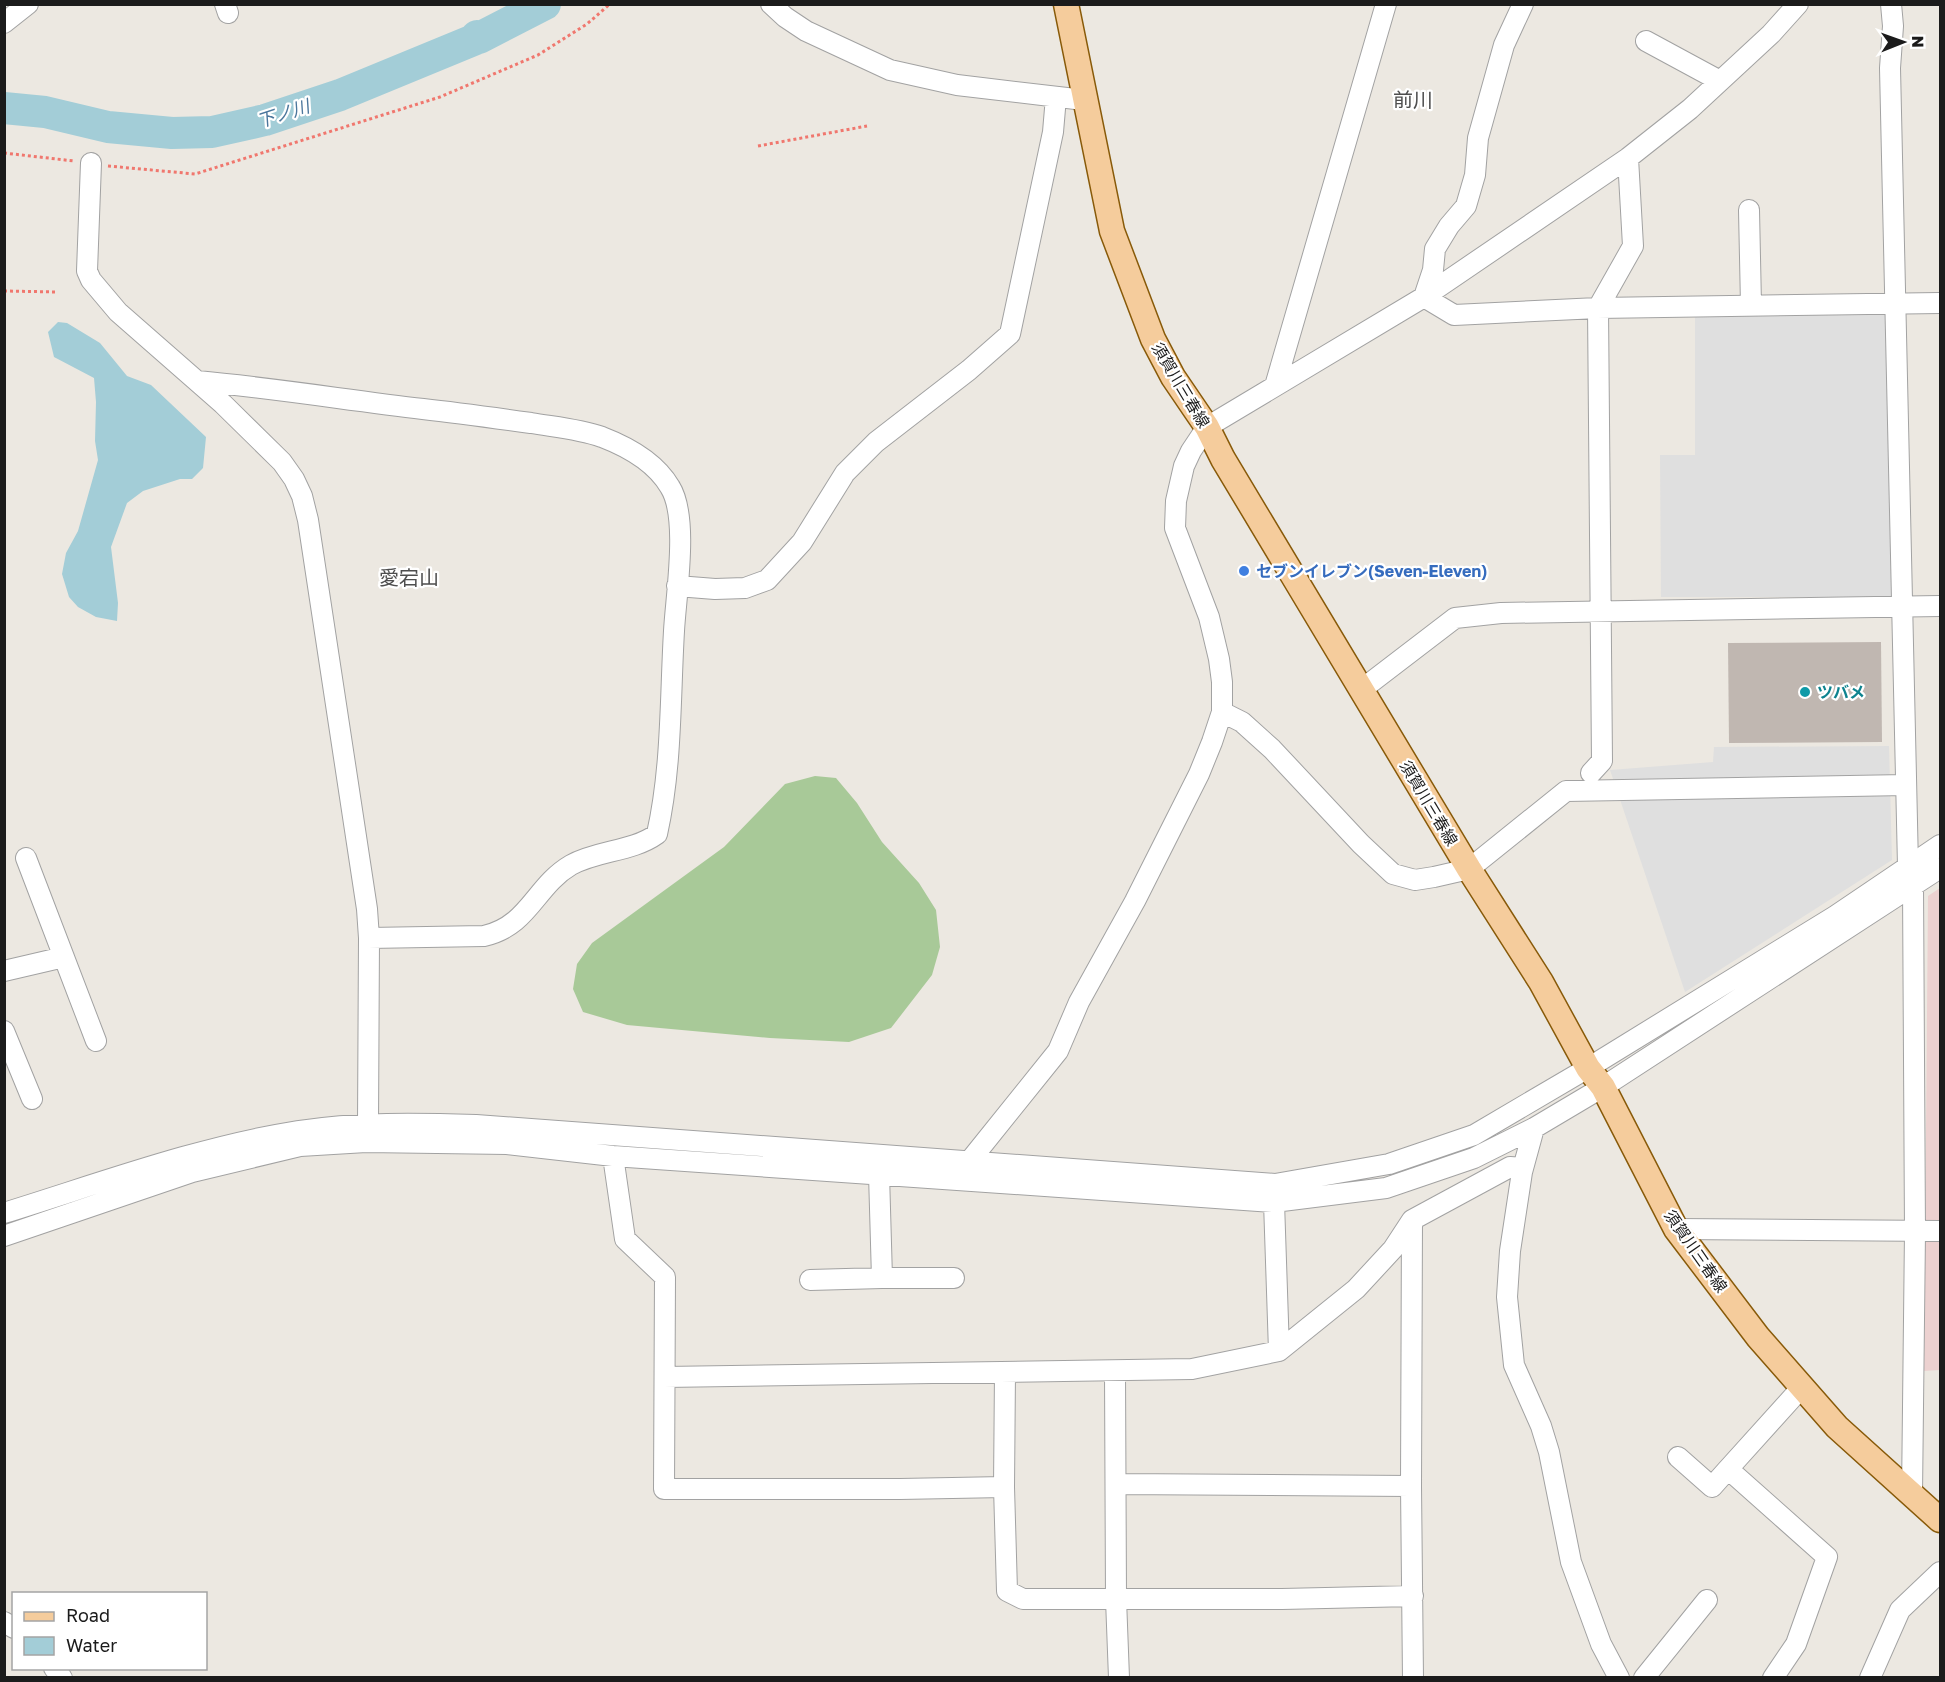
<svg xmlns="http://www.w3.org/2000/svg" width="1945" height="1682" font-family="'Golos Text','Noto Sans JP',sans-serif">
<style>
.commercial{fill:#ecd1d0}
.forest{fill:#a8c998}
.parking{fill:#dfdfdf}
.water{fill:#a3cdd7}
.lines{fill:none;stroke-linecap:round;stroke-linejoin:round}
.river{stroke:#a3cdd7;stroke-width:32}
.building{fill:#c0b7b1}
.minor-casing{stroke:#a2a2a2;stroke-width:22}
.major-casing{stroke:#885a09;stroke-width:27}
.path{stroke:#f0776e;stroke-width:3;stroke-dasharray:3 3;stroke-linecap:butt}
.minor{stroke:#fff;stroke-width:20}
.major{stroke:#f5cc9c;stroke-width:24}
.shop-dot{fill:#3f7fe0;stroke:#fff;stroke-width:2}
.culture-dot{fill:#0f9aa8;stroke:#fff;stroke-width:2}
.labels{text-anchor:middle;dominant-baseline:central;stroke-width:4.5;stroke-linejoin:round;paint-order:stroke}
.street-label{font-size:16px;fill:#1b1b1b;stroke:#fff}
.shop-label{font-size:16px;font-weight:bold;fill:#366cbe;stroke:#fff;text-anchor:start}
.culture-label{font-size:16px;font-weight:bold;fill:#0d838f;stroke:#fff;text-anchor:start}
.water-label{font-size:18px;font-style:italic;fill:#4b769c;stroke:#fff}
.quarter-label{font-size:20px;fill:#4e4e4e;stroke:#fff}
</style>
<rect width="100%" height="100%" fill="#ece8e1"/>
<!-- commercial -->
<path class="commercial" d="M1940,888V1370L1924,1371L1928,896Z"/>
<!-- forest -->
<path class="forest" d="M815,776L836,778L857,803L882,842L919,883L936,910L940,947L932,975L891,1028L849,1042L770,1038L627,1025L583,1012L573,989L577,964L592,943L724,847L785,784Z"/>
<!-- parking -->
<path class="parking" d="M1891,310L1892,597H1661L1660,455H1695V311Z
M1889,746L1892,860L1685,992L1610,770L1713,762L1714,747Z"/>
<!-- water -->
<path class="water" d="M58,322L67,323L100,343L127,376L151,385L206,437L203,468L192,479H180L143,491L127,503L111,547L118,603L117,621L96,617L78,607L69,597L62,574L66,553L78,531L98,460L95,441L96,402L94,378L54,357L48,332Z"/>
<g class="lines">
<!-- river -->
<path class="river" d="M4,108L45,112L108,127L172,133L212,132L265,120L340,95L476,39L477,36L479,38L545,4"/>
</g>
<!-- building -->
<path class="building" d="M1881,642L1882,742L1729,743L1728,643Z"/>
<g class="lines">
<defs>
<path id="minor" d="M225,4L228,13
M771,4L785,17L806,31L890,70L957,85L1084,100
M1523,4L1504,45L1478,138L1475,175L1466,206L1449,226L1435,249L1433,270L1424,297L1454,315L1598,308L1940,303
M1891,4L1893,26L1890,68L1908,866L1913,886L1915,1232L1912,1495
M4,23L28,4
M1646,41L1720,81
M91,163L87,271L91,280L118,312L223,404L282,462L294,479L302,496L308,520L367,909L369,938L368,1124
M1749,210L1751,305
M197,381C273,388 347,400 423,409C459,413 495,418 531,423C554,427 579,429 602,437C628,447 656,463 670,487C689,517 676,594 674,631C670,699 672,767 657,834C632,852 598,850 571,865C535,886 529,926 484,936L369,938
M1275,386L1386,4
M677,586L715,589L745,588L767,580L802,542L845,473L876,442L969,370L1010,334L1053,132L1056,97
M1361,690L1455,618L1501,613L1940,606
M1222,712L1242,722L1272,749L1361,844L1393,874L1415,880L1434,877L1469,869L1566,791L1906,785
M1591,773L1602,761L1598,308L1633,246L1628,158
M26,858L96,1041
M4,971L64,957
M4,1031L32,1099
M1534,1128L1522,1172L1510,1251L1507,1297L1514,1365L1541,1426L1549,1452L1571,1562L1601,1644L1619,1678
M613,1156L625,1239L665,1277L664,1489H900L1004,1487
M965,1173L968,1163L1058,1051L1079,1002L1135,901L1199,774L1212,742L1222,712V682L1219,659L1209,617L1175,528L1176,501L1184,466L1191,451L1207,427L1424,297L1628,158L1690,109L1771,34L1798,4
M1274,1202L1279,1351
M4,1213C101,1183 198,1147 298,1131C357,1122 417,1123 476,1125L1275,1184L1389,1164L1474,1135L1588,1068L1835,916L1940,845
M1412,1220L1411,1486L1413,1678
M1676,1229L1940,1231
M4,1236L192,1172L300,1146L366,1142L507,1144L613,1156L1274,1202L1386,1188L1474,1158L1534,1128L1603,1087L1940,868
M882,1278H954
M810,1280L882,1278L879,1174
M1005,1372L1004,1487L1007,1591L1023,1599H1282L1413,1596
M1115,1372L1116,1599L1119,1678
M665,1377L1192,1369L1279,1351L1356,1289L1393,1249L1412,1220L1510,1167L1523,1168
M1678,1457L1712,1487L1728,1469
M1116,1484L1411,1486
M4,1622L14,1628
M54,1668L62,1678
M1644,1678L1707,1600
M1773,1678L1796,1644L1827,1557L1728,1469L1802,1387
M1870,1678L1900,1610L1940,1572"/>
<path id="major" d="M1066,4L1112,231L1153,339L1173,377L1207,427L1223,459L1469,869L1541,982L1588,1068L1603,1087L1676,1229L1758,1337L1837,1427L1940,1520"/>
</defs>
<!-- minor casing -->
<use href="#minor" class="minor-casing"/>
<!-- major casing -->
<use href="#major" class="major-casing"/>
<!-- path -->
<path class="path" d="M758,146L867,126
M4,153L74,161
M108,166L195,174L440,97L538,55L587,24L610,4
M4,291L57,292"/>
<!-- minor -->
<use href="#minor" class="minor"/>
<!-- major -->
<use href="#major" class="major"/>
</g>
<!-- markers -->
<circle class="shop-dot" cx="1244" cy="571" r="6"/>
<circle class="culture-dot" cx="1805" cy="692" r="6"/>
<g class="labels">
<!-- street labels -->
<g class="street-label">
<text transform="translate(1181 385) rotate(59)">須賀川三春線</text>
<text transform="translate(1429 803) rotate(59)">須賀川三春線</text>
<text transform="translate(1696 1251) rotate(55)">須賀川三春線</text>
</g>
<!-- shop labels -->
<g class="shop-label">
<text x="1256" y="571">セブンイレブン(Seven-Eleven)</text>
</g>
<!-- culture labels -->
<g class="culture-label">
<text x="1817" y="692">ツバメ</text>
</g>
<!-- water labels -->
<g class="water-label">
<text transform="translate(283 113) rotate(-18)">下ノ川</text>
</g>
<!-- quarter labels -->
<g class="quarter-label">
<text x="1413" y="99">前川</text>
<text x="409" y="577">愛宕山</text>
</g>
</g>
<!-- border -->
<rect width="1945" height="1682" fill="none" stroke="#1b1b1b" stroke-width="12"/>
<!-- legend -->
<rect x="12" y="1592" width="195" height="78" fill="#ffffff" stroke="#a4a4a4" stroke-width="1.5"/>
<rect x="24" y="1612" width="30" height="9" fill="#f5cc9c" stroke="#a4a4a4" stroke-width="1.5"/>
<text x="66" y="1622" font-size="18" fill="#1b1b1b">Road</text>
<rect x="24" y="1637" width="30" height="18" fill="#a3cdd7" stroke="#a4a4a4" stroke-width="1.5"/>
<text x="66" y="1652" font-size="18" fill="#1b1b1b">Water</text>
<!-- north arrow -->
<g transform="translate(1903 42) rotate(89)" stroke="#ffffff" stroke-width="4.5" paint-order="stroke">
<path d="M0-4.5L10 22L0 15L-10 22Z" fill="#1b1b1b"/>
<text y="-9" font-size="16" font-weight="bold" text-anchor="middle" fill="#1b1b1b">N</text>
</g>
</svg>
